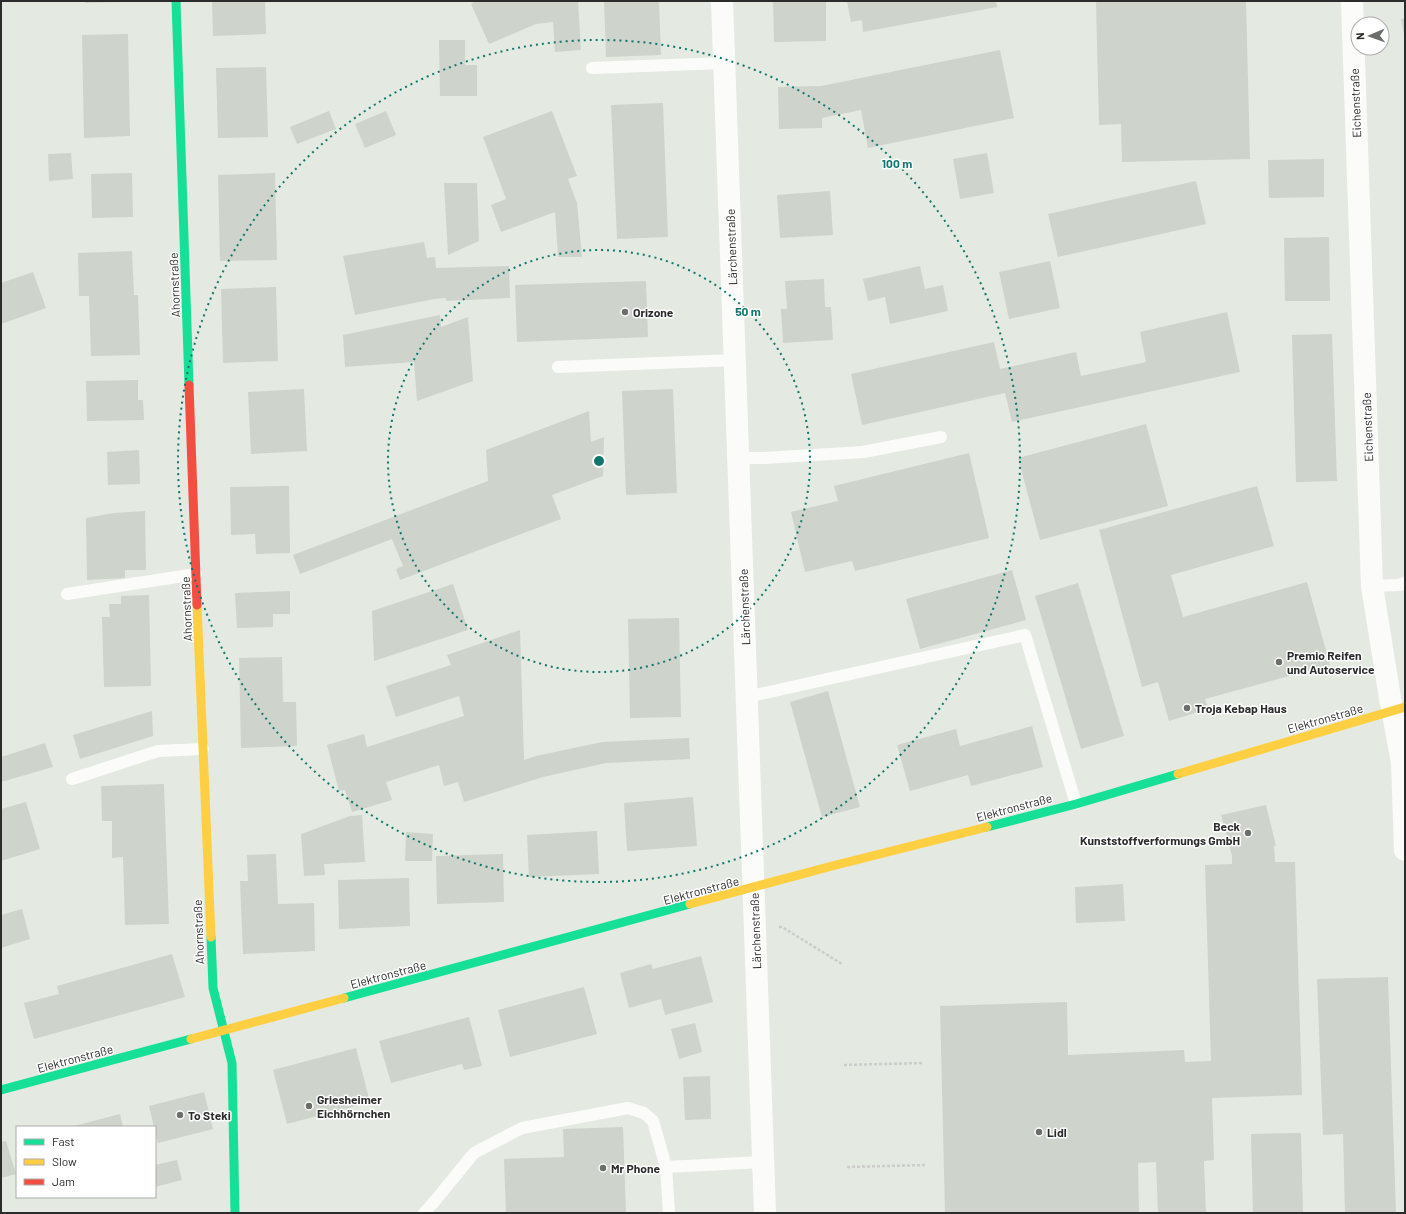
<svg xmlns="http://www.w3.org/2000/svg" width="1406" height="1214" font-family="Barlow,sans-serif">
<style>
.building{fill:#ced3cc}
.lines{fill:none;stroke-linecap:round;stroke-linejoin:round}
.path{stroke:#cbcccb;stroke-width:2.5;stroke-dasharray:3 2;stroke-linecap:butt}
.lane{stroke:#fbfcfa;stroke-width:12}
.street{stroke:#fbfcfa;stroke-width:22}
.fast{stroke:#16e098;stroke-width:9}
.slow{stroke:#ffcf43;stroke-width:9}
.jam{stroke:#f24e42;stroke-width:9}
.ring{fill:none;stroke:#0f766e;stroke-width:2;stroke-dasharray:2 4}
.poi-dot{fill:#6c6e6b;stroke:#fff;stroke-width:1.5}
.labels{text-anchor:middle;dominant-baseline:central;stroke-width:3;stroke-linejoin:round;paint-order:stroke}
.street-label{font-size:12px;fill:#2c2c2c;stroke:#fff}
.poi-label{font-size:12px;font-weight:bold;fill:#2c2c2c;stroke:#fff;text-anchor:start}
.centre{fill:#0f766e;stroke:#fff;stroke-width:2}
.ring-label{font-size:12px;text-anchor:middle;font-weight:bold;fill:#0f766e;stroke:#fff;stroke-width:3;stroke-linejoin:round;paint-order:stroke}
</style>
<rect width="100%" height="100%" fill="#e4eae1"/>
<!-- building -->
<path class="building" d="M85,1H124V2L85,3Z
M212,1H265L266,34L213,36Z
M476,1H578L581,50L555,52L553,22L536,24L489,44L471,4Z
M604,1H659L661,55L606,57Z
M773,1H826V41L774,42Z
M847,1H996L997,7L863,32L862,20L851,22Z
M1096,1H1246L1250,159L1122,162L1121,124L1099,125Z
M1405,18V35H1404L1401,19Z
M128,34L130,136L84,138L82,35Z
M439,40H465V65H477V96H440Z
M1000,50L1014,118L868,148L861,110L822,118V128L779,129L778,87L821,86Z
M266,67L268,137L218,138L216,68Z
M663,103L668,237L617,239L611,105Z
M329,111L336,129L297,144L290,127Z
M386,111L396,135L365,148L355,124Z
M552,111L577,176L568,179L577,203L582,257H558L555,212L501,232L491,205L506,199L483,137Z
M71,153L73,179L49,181L48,154Z
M987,153L994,193L960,199L953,159Z
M1324,159V197L1269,198L1268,160Z
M132,173L133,217L92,218L91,174Z
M275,173L277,260L220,261L218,175Z
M1196,181L1206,224L1058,257L1048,214Z
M444,183H477L479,241L448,255Z
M830,191L833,235L780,238L777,195Z
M1329,237L1330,301H1285L1284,238Z
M424,242L427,258L435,257L436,268L509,266L510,298L446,301V298L434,299L355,315L343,256Z
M132,251L134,295H138L140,355L91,356L89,296H79L78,253Z
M1050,261L1060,308L1009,319L999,272Z
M920,266L925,289L943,285L948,311L890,324L885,297L868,301L863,279Z
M33,272L46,308L1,324V283Z
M824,279L825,307H831L833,340L783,343L781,309H787L785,281Z
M646,281L648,337L517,342L515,285Z
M276,287L278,361L223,363L221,289Z
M1227,312L1240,372L1012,422L1005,393L862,425L851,374L994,342L1000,369L1076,352L1081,376L1146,362L1140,332Z
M440,315L441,327L468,317L473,381L417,401L414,362L345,367L343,335Z
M1332,334L1337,481L1296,482L1292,335Z
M138,380V400H143L144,420L87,421L86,381Z
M304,389L307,451L251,454L248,392Z
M673,389L677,493L626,495L622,391Z
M589,411L591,442L604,437L603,476L552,495L561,519L400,580L396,569L403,566L392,539L300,574L293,555L488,481L486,450Z
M1146,424L1168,506L1040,540L1018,458Z
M139,450L140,484L108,485L107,452Z
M969,453L989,538L855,571L852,561L805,572L791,512L838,501L834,486Z
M289,486L290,553L256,554L255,534L231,535L230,487Z
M1257,486L1274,546L1171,575L1183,617L1307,582L1330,665L1205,699L1208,709L1169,721L1158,682L1142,687L1099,530Z
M145,511L146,570H125V578L87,580L86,518L114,513Z
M1012,570L1026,620L920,649L906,599Z
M1078,583L1124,736L1081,749L1035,596Z
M453,584L468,630L374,661L372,611Z
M290,591V614H273V627L237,628L235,593Z
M149,595L151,686L104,687L102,617H110L109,604H121V596Z
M679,618L681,717L630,718L628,619Z
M520,630L524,760L536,756L602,742L689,738L690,759L606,763L543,777L464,802L458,782L444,786L439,765L386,782L392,800L352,812L345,790L339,791L327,745L364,734L367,747L464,716L459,696L396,717L386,686L451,665L447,655Z
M282,657L283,702H296L297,746L241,748L239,658Z
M828,691L860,807L822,817L790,702Z
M152,711L153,736L80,759L73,735Z
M1032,726L1043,767L971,786L968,775L910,791L897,745L956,729L960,746Z
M45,743L53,767L1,782V757Z
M164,784L169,924L125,925L123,857L112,858V821H102L101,786Z
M693,797L697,846L627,851L624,803Z
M26,802L40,849L1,861V809Z
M1266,805L1276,846H1274L1275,862H1295L1302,1095L1212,1098L1214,1160L1204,1161L1206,1213H1158L1156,1162L1138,1163L1139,1213H945L940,1006L1067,1002L1068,1055L1184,1050L1185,1062L1211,1061L1205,865L1232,864V856L1221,815Z
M362,815L365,862L324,864L325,875L304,876L301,834L350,816Z
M597,831L599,874L529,877L527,835Z
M406,832L433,834L432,861H405Z
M276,854L278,904L314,903L315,951L243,954L240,881H248L247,855Z
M503,854L504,902L437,904L436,856Z
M409,878L410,926L339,929L338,880Z
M1123,884L1125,921L1076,923L1075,887Z
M22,909L30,939L1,948V915Z
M172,954L185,997L34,1039L24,1003L59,994L57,986Z
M701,956L713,1002L665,1015L661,999L629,1008L620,973L651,964L653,969Z
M1388,977L1396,1213H1345L1343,1134L1323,1135L1317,979Z
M584,987L597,1034L510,1057L498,1010Z
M469,1017L482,1066L464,1070L462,1064L391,1083L379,1041Z
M695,1023L702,1052L679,1059L671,1029Z
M356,1048L370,1102L287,1124L273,1070Z
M710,1076L711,1119L685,1120L683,1077Z
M204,1092L213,1129L158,1143L149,1106Z
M120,1114L123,1127H74V1126Z
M623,1127L626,1213H506L504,1159L564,1157L563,1129Z
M1301,1133L1303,1213H1253L1251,1134Z
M6,1141L16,1174L1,1178V1142Z
M177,1160L182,1180L155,1187V1165Z"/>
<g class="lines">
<!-- path -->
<path class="path" d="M779,927H782L842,964
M844,1065L922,1063
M847,1167L926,1165"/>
<!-- lane -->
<path class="lane" d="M592,68L724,63
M558,367L735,360
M739,458H764L863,452L941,437
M1372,586L1399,585L1405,583
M67,594L196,574
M747,697L1025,635L1076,804
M72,779L158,751L203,749
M666,1167L669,1213
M424,1213L434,1202L474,1153L522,1128L628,1108L644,1113L653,1121L666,1167L763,1162"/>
<!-- street -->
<path class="street" d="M722,1L765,1213
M1352,1L1372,586L1390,698L1402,762L1405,850"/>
<!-- fast -->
<path class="fast" d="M176,1L189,385
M987,827L1076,804L1178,774
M211,937L213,988L232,1063L235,1213
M344,998L690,904
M1,1090L191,1039"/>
<!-- slow -->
<path class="slow" d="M197,605L211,937
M1178,774L1405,707
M690,904L832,866L987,827
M191,1039L344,998"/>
<!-- jam -->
<path class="jam" d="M189,385L197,605"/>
</g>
<!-- distance rings -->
<g class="ring">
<circle cx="599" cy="461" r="211"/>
<circle cx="599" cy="461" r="421"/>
</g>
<!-- markers -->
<g class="poi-dot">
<circle cx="625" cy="312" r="4"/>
<circle cx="1279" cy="662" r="4"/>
<circle cx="1187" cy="708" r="4"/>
<circle cx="1248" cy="833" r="4"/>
<circle cx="309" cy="1106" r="4"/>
<circle cx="180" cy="1115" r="4"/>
<circle cx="1039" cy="1132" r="4"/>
<circle cx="603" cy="1168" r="4"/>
</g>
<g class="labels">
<!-- street labels -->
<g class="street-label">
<text transform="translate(1355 103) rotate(-92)">Eichenstraße</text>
<text transform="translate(731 247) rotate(-92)">Lärchenstraße</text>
<text transform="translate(174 285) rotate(-92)">Ahornstraße</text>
<text transform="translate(1367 427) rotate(-92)">Eichenstraße</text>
<text transform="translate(744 607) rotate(-92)">Lärchenstraße</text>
<text transform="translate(186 609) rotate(-92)">Ahornstraße</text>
<text transform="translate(1325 718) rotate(-16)">Elektronstraße</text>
<text transform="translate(1014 807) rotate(-15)">Elektronstraße</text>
<text transform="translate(701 890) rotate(-15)">Elektronstraße</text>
<text transform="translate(755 931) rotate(-92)">Lärchenstraße</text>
<text transform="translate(198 932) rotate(-92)">Ahornstraße</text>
<text transform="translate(388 974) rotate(-15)">Elektronstraße</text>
<text transform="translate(75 1058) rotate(-15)">Elektronstraße</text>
</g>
<!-- poi labels -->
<g class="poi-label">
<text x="633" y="312">Orizone</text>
<text x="1287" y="655">Premio Reifen<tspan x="1287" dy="14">und Autoservice</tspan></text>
<text x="1195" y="708">Troja Kebap Haus</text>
<text x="1240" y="826" text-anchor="end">Beck<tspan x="1240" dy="14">Kunststoffverformungs GmbH</tspan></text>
<text x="317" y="1099">Griesheimer<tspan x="317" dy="14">Eichhörnchen</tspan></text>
<text x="188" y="1115">To Steki</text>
<text x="1047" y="1132">Lidl</text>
<text x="611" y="1168">Mr Phone</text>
</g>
</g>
<circle cx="599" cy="461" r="6" class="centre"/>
<g class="ring-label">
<text x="897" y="168">100 m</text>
<text x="748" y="316">50 m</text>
</g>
<!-- border -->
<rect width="1406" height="1214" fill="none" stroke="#2c2c2c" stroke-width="4"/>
<!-- legend -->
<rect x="16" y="1126" width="140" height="72" fill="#ffffff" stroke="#ababab"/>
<rect x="24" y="1139" width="20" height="6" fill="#16e098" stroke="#ababab"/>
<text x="52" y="1146" font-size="12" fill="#2c2c2c">Fast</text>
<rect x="24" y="1159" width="20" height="6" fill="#ffcf43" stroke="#ababab"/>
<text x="52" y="1166" font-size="12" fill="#2c2c2c">Slow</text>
<rect x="24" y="1179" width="20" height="6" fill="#f24e42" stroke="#ababab"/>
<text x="52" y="1186" font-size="12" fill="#2c2c2c">Jam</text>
<!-- north arrow -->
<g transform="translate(1370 36) rotate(268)"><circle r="19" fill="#ffffff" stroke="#ababab"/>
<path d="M0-3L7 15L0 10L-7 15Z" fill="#6c6e6b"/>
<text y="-6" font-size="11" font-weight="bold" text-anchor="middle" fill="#2c2c2c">N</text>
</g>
</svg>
